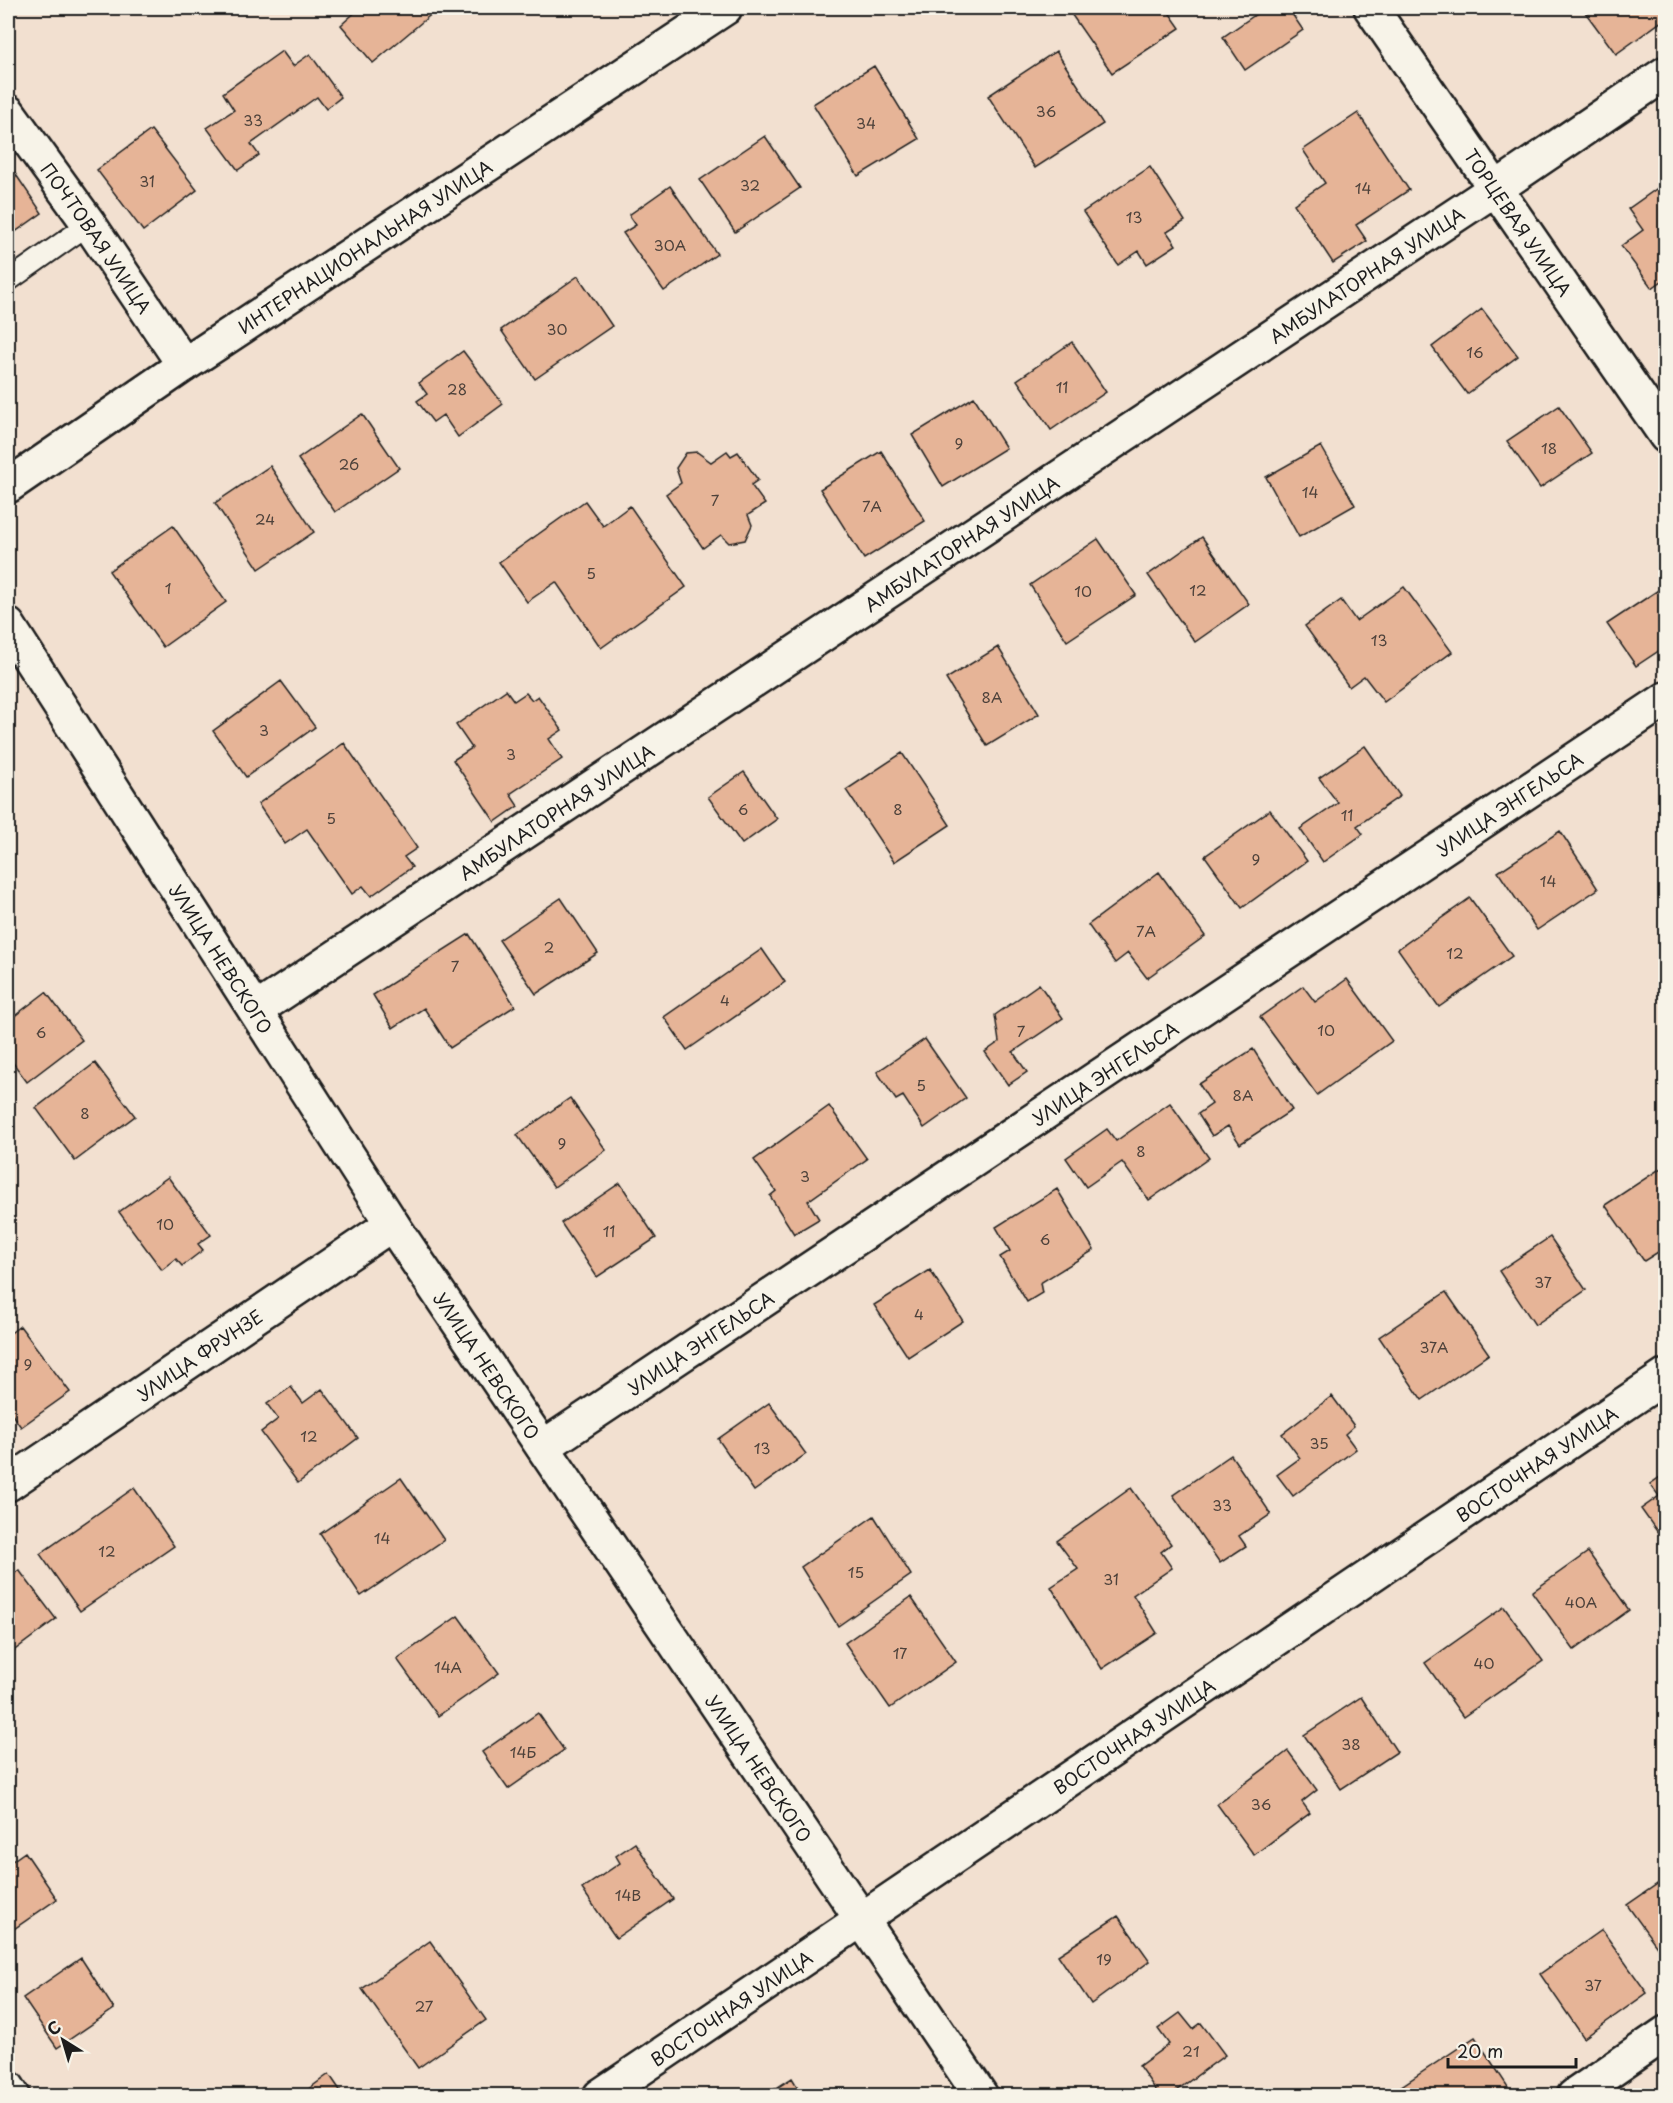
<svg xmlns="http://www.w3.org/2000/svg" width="1673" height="2103" font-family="'Playpen Sans',sans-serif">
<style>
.building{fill:#e6b497;stroke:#1c1c1c;stroke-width:1.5}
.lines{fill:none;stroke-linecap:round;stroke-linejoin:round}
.service-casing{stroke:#1c1c1c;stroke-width:24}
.minor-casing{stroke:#1c1c1c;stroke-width:38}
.tertiary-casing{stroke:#1c1c1c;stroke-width:38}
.service{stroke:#f7f3e8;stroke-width:20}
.minor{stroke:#f7f3e8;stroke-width:33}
.tertiary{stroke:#f7f3e8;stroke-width:33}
.labels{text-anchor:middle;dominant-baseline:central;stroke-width:5;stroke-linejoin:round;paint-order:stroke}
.number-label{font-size:15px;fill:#4e423b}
.street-label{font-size:18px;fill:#1c1c1c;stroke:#f7f3e8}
</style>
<rect width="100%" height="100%" fill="#f2e0d0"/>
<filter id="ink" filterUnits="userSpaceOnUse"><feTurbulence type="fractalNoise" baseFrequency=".0167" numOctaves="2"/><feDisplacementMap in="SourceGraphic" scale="12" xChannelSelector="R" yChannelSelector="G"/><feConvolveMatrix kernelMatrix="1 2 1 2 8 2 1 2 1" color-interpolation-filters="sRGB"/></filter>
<g filter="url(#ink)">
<!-- building -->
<path class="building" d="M360,8H431L434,12L373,63L341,25Z
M1067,8H1166L1180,28L1112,73Z
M1265,8H1288L1303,30L1245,70L1223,37Z
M1582,8H1666V18L1616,54Z
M282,51L293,66L310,54L341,97L326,109L317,97L251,144L259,155L238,170L207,128L234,110L223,93Z
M1056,51L1103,124L1035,168L988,96Z
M874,66L919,139L858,176L813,104Z
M1358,113L1409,190L1356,225L1367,241L1333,263L1294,204L1325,183L1303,150Z
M151,130L197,190L143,231L97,170Z
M765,136L800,188L735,232L700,180Z
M8,163L42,213L8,237Z
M1150,167L1185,221L1167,232L1176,245L1147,264L1139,251L1118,265L1083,212Z
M670,186L717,254L664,291L623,233L636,225L629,215Z
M1659,187L1666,196V278L1652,288L1621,246L1643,230L1628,209Z
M578,276L612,326L535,379L501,330Z
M1482,309L1518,356L1467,394L1432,347Z
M1072,342L1106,392L1051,430L1017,380Z
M463,351L503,404L458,437L443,415L433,422L417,401L427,394L419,383Z
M974,397L1006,448L943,487L912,435Z
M1559,406L1592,453L1540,488L1507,441Z
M362,414L399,468L335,512L298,459Z
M1321,446L1355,505L1299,537L1266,477Z
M727,451L731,456L738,452L758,480L751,485L765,504L748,515L752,525L745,540L729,543L721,535L703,548L666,494L681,483L676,468L686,453L697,452L711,462Z
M881,451L925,521L864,559L820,489Z
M270,466L314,532L259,569L215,503Z
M585,501L603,526L630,506L686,587L601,648L556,582L527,602L499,562Z
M173,526L226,602L163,647L109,571Z
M1202,537L1249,604L1195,642L1148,575Z
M1098,539L1136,595L1067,641L1030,585Z
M1666,585V646L1636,666L1607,624Z
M1404,587L1452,652L1384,702L1364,676L1349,687L1305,626L1341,600L1356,621Z
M998,647L1039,714L987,746L946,679Z
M281,681L315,727L246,777L213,731Z
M506,690L514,701L526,693L532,700L538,696L562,730L549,739L562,759L510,794L518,806L495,822L453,760L472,748L456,725Z
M344,743L417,848L404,857L412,867L371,896L363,886L352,894L307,829L285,844L258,804Z
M1365,746L1400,796L1357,826L1363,834L1323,862L1300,829L1338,803L1319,778Z
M902,753L950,825L894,862L846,790Z
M744,772L777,819L742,844L708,797Z
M1270,810L1307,861L1242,908L1205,856Z
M1560,831L1598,889L1537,930L1498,872Z
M1159,872L1205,936L1147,978L1128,953L1115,963L1088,925Z
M561,898L598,953L536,994L499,940Z
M1470,898L1512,956L1439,1007L1398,949Z
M469,934L515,1006L450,1048L424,1008L393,1028L373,995Z
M762,949L785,982L687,1050L664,1017Z
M1347,979L1392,1041L1317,1095L1260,1017L1303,986L1315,1002Z
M1039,984L1063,1018L1013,1052L1027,1072L1008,1085L985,1052L999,1042L995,1015Z
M46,992L82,1040L27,1082L8,1056V1021Z
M925,1039L966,1098L924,1128L903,1096L896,1100L877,1072Z
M1253,1049L1292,1110L1240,1144L1228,1126L1212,1136L1198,1114L1212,1104L1199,1084Z
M95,1063L135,1116L75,1161L36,1108Z
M570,1098L606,1150L554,1187L517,1135Z
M1170,1103L1209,1158L1149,1200L1122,1162L1086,1187L1066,1158L1107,1129L1116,1141Z
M829,1106L867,1159L808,1201L819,1219L794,1234L770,1196L776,1191L754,1160Z
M1664,1166L1666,1247L1644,1261L1605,1205Z
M168,1177L211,1235L198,1244L203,1250L182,1266L176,1259L162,1270L119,1212Z
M620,1183L656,1238L597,1277L561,1223Z
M1057,1189L1094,1250L1040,1283L1042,1293L1027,1302L1000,1257L1010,1251L996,1227Z
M1550,1237L1586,1290L1535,1325L1499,1271Z
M930,1270L963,1321L908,1357L874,1305Z
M1446,1292L1489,1354L1422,1400L1379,1337Z
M20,1326L70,1392L21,1427L8,1409V1335Z
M291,1387L303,1403L322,1389L358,1438L298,1483L261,1432L278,1419L267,1404Z
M1332,1396L1354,1426L1345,1434L1356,1449L1293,1496L1277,1475L1300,1458L1282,1434Z
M769,1403L806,1454L754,1491L718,1439Z
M1231,1455L1271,1514L1239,1536L1246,1546L1220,1563L1173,1495Z
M1666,1473V1544L1641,1509L1659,1496L1650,1484Z
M401,1478L444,1540L361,1596L320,1534Z
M134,1488L174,1546L80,1611L40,1554Z
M1131,1488L1171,1544L1161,1552L1172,1568L1133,1595L1157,1633L1102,1669L1051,1587L1078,1569L1057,1541Z
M874,1516L911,1575L838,1626L801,1567Z
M1588,1552L1629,1610L1574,1650L1532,1592Z
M19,1570L56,1619L8,1655V1578Z
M911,1597L956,1662L890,1708L845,1643Z
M1504,1607L1543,1661L1463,1717L1425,1663Z
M458,1616L499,1673L438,1716L397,1659Z
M1361,1697L1397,1752L1341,1789L1304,1735Z
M538,1713L564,1750L508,1789L482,1752Z
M1288,1751L1317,1790L1302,1802L1310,1813L1254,1855L1217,1804Z
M635,1843L673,1899L616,1938L582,1889L620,1863L616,1856Z
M25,1852L57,1899L8,1933V1864Z
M1666,1878V1959L1627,1905Z
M1118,1916L1150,1961L1091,2004L1058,1955Z
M1602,1930L1647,1993L1584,2038L1540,1974Z
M430,1941L486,2020L418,2068L362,1989Z
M81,1958L114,2009L57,2048L23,1998Z
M1180,2013L1193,2029L1201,2023L1225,2055L1169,2096H1160L1139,2066L1169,2044L1158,2029Z
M1475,2037L1508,2087L1496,2096H1406L1400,2087Z
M329,2074L344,2096H299Z
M792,2078L803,2096H764Z"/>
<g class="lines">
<defs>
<path id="service" d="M8,281L89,224"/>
<g id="minor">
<path id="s1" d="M1371,8L1666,436"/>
<path id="s2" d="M8,112L89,224L184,365"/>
<path id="s3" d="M256,1010L1495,189L1666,73"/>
<path id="s4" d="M543,1447L1666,699"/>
<path id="s5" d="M8,1484L392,1224"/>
<path d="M8,2088L13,2096"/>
<path id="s6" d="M600,2096L1666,1376"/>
<path d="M1574,2096L1666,2033"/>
</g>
<g id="tertiary">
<path id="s7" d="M8,486L184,365L725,8"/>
<path id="s8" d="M8,625L392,1224L981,2096"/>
</g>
</defs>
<!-- service casing -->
<use href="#service" class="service-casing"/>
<!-- minor casing -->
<use href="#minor" class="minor-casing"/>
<!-- tertiary casing -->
<use href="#tertiary" class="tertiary-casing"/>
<!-- service -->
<use href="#service" class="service"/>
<!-- minor -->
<use href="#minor" class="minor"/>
<!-- tertiary -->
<use href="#tertiary" class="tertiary"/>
</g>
</g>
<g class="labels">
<!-- number labels -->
<g class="number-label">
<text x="1046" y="110">36</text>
<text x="253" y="119">33</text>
<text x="866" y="122">34</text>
<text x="147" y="180">31</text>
<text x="750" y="184">32</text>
<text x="1363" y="187">14</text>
<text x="1134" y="216">13</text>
<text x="670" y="244">30А</text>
<text x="557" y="328">30</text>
<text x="1475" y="351">16</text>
<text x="1062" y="386">11</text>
<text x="457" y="388">28</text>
<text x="959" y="442">9</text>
<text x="1549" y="447">18</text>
<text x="349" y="463">26</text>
<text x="1310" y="491">14</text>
<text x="715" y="499">7</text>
<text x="872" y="505">7А</text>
<text x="265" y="518">24</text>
<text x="591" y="572">5</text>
<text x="168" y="587">1</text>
<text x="1198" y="589">12</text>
<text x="1083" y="590">10</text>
<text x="1379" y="639">13</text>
<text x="992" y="696">8А</text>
<text x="264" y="729">3</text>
<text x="511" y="753">3</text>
<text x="743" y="808">6</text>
<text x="898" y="808">8</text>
<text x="1347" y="814">11</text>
<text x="331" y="817">5</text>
<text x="1256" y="858">9</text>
<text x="1548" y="880">14</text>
<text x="1146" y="930">7А</text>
<text x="549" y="946">2</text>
<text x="1455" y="952">12</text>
<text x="455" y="965">7</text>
<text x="725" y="999">4</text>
<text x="1326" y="1029">10</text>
<text x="1021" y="1030">7</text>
<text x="41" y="1031">6</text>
<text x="921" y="1084">5</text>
<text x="1243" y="1094">8А</text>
<text x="85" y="1112">8</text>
<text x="562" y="1142">9</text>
<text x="1141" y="1150">8</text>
<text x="805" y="1175">3</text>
<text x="165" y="1223">10</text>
<text x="609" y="1230">11</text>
<text x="1045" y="1238">6</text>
<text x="1543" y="1281">37</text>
<text x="919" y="1313">4</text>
<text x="1434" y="1346">37А</text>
<text x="28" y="1363">9</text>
<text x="309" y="1435">12</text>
<text x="1319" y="1442">35</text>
<text x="762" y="1447">13</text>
<text x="1222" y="1504">33</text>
<text x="382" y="1537">14</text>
<text x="107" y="1550">12</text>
<text x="856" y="1571">15</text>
<text x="1111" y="1578">31</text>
<text x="1581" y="1601">40А</text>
<text x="900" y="1652">17</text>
<text x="1484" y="1662">40</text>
<text x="448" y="1666">14А</text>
<text x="1351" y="1743">38</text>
<text x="523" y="1751">14Б</text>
<text x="1261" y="1803">36</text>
<text x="628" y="1894">14В</text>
<text x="1104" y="1958">19</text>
<text x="1593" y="1984">37</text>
<text x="424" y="2005">27</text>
<text x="1191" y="2050">21</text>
</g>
<!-- street labels -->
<g class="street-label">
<text stroke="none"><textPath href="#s1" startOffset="260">ТОРЦЕВАЯ УЛИЦА</textPath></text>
<text stroke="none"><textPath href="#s2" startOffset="154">ПОЧТОВАЯ УЛИЦА</textPath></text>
<text stroke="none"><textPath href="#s7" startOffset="430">ИНТЕРНАЦИОНАЛЬНАЯ УЛИЦА</textPath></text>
<text stroke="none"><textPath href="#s3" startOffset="1332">АМБУЛАТОРНАЯ УЛИЦА</textPath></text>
<text stroke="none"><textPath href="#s3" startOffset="846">АМБУЛАТОРНАЯ УЛИЦА</textPath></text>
<text stroke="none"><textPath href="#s4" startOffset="1161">УЛИЦА ЭНГЕЛЬСА</textPath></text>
<text stroke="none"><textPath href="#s3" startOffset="360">АМБУЛАТОРНАЯ УЛИЦА</textPath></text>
<text stroke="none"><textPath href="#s8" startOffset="396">УЛИЦА НЕВСКОГО</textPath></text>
<text stroke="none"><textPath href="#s4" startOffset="675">УЛИЦА ЭНГЕЛЬСА</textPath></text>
<text stroke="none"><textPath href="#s4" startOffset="189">УЛИЦА ЭНГЕЛЬСА</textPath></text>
<text stroke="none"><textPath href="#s5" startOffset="231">УЛИЦА ФРУНЗЕ</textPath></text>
<text stroke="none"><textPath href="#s8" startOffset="882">УЛИЦА НЕВСКОГО</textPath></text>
<text stroke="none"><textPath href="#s6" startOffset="1130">ВОСТОЧНАЯ УЛИЦА</textPath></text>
<text stroke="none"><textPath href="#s6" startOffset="644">ВОСТОЧНАЯ УЛИЦА</textPath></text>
<text stroke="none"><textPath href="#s8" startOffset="1368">УЛИЦА НЕВСКОГО</textPath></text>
<text stroke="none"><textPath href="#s6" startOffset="158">ВОСТОЧНАЯ УЛИЦА</textPath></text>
</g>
</g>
<!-- margin -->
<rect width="1673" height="2103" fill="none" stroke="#f7f3e8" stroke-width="30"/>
<rect x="15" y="15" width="1643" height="2073" fill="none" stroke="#1c1c1c" stroke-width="2" filter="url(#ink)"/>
<!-- north arrow -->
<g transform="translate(63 2040) rotate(323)" stroke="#f7f3e8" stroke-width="4.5" paint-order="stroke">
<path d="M0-4.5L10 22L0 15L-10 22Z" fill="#1c1c1c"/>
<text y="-9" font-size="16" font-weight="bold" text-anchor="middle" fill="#1c1c1c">С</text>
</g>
<!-- scale -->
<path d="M1448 2058v9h128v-9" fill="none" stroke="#1c1c1c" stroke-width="3"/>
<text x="1457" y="2058" font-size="18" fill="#1c1c1c" stroke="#f7f3e8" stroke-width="4.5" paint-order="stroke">20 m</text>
</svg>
